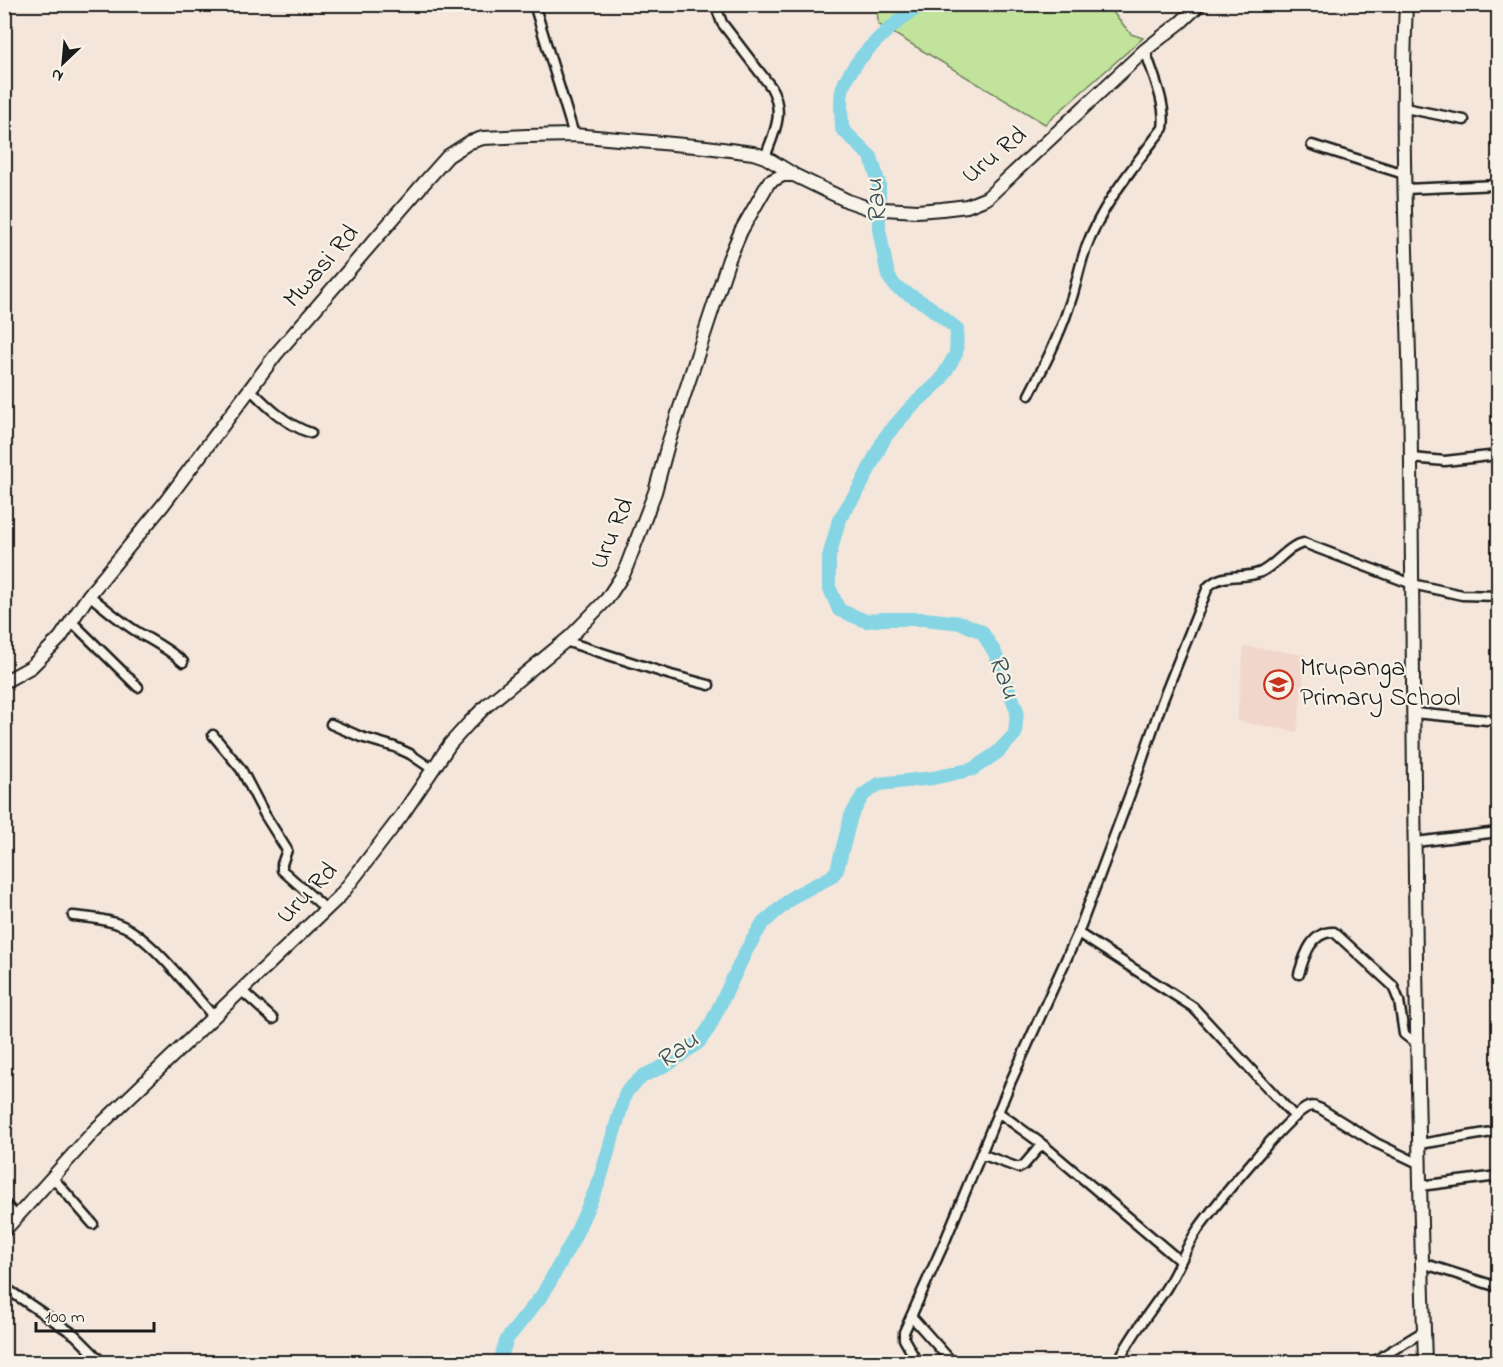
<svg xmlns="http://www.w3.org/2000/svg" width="1503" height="1367" font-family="'Indie Flower',sans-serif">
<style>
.built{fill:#f1d6cb}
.green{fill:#c2e39c;stroke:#6f805c;stroke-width:1.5}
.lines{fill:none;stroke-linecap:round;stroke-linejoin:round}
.river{stroke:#86d5e4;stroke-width:14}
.street-casing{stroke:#1c1c1c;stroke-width:13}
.secondary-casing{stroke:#1c1c1c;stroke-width:16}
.street{stroke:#f7f3e8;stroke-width:8}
.secondary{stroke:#f7f3e8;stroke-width:12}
.labels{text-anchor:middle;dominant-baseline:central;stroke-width:4.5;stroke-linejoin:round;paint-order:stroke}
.street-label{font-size:26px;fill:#1c1c1c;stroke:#f7f3e8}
.poi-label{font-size:26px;fill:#1c1c1c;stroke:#f7f3e8;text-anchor:start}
.water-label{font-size:27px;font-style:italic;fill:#3c5458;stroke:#f7f3e8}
</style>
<rect width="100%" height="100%" fill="#f4e6db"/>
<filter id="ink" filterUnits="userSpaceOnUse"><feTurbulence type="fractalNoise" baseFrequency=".0167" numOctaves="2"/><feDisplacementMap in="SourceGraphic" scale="12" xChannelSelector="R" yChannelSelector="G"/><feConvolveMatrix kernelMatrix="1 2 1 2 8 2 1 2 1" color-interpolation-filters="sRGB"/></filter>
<g filter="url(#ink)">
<!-- built -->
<path class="built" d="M1244,646L1306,655L1297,732L1237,721Z"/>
<!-- green -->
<path class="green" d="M877,5H1107L1131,34L1143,38L1045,124L878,24Z"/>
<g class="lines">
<!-- river -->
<path class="river" d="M499,1362L507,1339L543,1294L573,1240L599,1182L626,1092L643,1076L670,1063L699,1042L709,1028L746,951L762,924L794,896L831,877L837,870L851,816L863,795L879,784L933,778L973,769L998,752L1015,734L1017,711L995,653L982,632L962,623L924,619H883L866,621L839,610L829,587V557L839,520L860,487L885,437L910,408L940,381L956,354L957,329L927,305L896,287L888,276L879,229V184L871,157L842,129C842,117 839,98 843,87C854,57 896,20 923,4"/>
<defs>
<path id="street" d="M534,4L574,135
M715,4L722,23L771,87C785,113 775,131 765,157
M1405,108L1464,120
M1312,145L1404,174
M1405,189L1498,185
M249,388C267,406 286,425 311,433
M1029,395C1044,366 1059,337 1069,306C1076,288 1079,266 1086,248C1102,204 1135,165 1163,128C1167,105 1152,72 1145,50
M1411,458L1445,461L1498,455
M89,595C105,608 121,622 139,633C156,643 167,648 183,662
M71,621L138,687
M565,641L671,675L709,685
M1414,713L1498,721
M331,724L361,737L395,747L410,754L432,769
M213,735L241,769L265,815L287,850L282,864V870L326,909
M1416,842L1498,832
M73,916C90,918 107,919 123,926C154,941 190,990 214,1017
M1078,933L1193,1007L1295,1117
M1299,974C1304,957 1311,931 1334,932L1393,986L1399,1001L1404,1034L1418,1045
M242,991L273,1019
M998,1112L1042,1144L1180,1261
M1420,1144L1498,1131
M981,1154L1019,1168L1024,1165L1042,1144
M53,1178L93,1224
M1420,1186L1498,1176
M4,1203L17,1217
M1422,1263L1498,1287
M4,1287L75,1335L102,1362
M911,1316L952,1362
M917,1362L904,1339V1332L945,1241L1011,1081L1078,933L1136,778L1162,702L1208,587C1223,571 1244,580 1261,572C1277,564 1287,546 1304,543L1412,584L1462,595L1498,596
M1118,1362C1130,1337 1147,1316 1163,1293C1177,1273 1184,1250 1198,1229C1213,1208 1289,1114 1308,1107C1313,1105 1316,1107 1321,1109L1376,1143L1420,1164
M1373,1362L1424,1331"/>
<path id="secondary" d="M1406,4C1399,157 1410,309 1411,462C1414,762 1415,1062 1425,1362
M4,682L31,667L60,638L89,595L163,505L277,353L424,183L448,156L470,142L483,138L527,136L574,135L706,147L753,153L765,157L793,174
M4,1231L95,1130L340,896L402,815L450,744L469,723L486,706L570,637L607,599L624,573L655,492L668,444L729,259L741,231L769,182L783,175H794L848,201L868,208L917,211L942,209L967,206L987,198L1145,50L1181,22L1200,4"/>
</defs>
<!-- street casing -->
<use href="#street" class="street-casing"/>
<!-- secondary casing -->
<use href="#secondary" class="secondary-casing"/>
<!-- street -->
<use href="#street" class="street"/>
<!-- secondary -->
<use href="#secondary" class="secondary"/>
</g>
</g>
<!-- icons -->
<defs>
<symbol id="school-ring" viewBox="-11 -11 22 22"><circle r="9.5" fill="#f7f3e8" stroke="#c8321e" stroke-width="1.5"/><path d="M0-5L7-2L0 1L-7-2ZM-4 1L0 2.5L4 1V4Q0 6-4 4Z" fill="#c8321e"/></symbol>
</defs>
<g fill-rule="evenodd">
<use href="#school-ring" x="1262" y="668" width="33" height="33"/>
</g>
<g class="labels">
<!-- street labels -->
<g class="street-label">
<text transform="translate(995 156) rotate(-39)">Uru Rd</text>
<text transform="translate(322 267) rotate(-49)">Mwasi Rd</text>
<text transform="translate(613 534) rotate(-67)">Uru Rd</text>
<text transform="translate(308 894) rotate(-46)">Uru Rd</text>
</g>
<!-- poi labels -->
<g class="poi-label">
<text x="1300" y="669">Mrupanga<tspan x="1300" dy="30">Primary School</tspan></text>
</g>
<!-- water labels -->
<g class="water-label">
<text transform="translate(877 201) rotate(-96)">Rau</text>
<text transform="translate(1003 677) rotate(68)">Rau</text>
<text transform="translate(678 1051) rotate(-37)">Rau</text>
</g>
</g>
<!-- margin -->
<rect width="1503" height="1367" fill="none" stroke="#f7f3e8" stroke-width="24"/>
<rect x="12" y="12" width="1479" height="1343" fill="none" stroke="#1c1c1c" stroke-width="2" filter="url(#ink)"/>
<!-- north arrow -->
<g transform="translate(63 63) rotate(206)" stroke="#f7f3e8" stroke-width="4.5" paint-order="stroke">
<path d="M0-4.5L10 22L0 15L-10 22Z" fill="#1c1c1c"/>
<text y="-9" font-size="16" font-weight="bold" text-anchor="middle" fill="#1c1c1c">N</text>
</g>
<!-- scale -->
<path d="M36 1322v9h118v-9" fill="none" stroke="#1c1c1c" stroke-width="3"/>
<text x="45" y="1322" font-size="18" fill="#1c1c1c" stroke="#f7f3e8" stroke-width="4.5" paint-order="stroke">100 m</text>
</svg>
